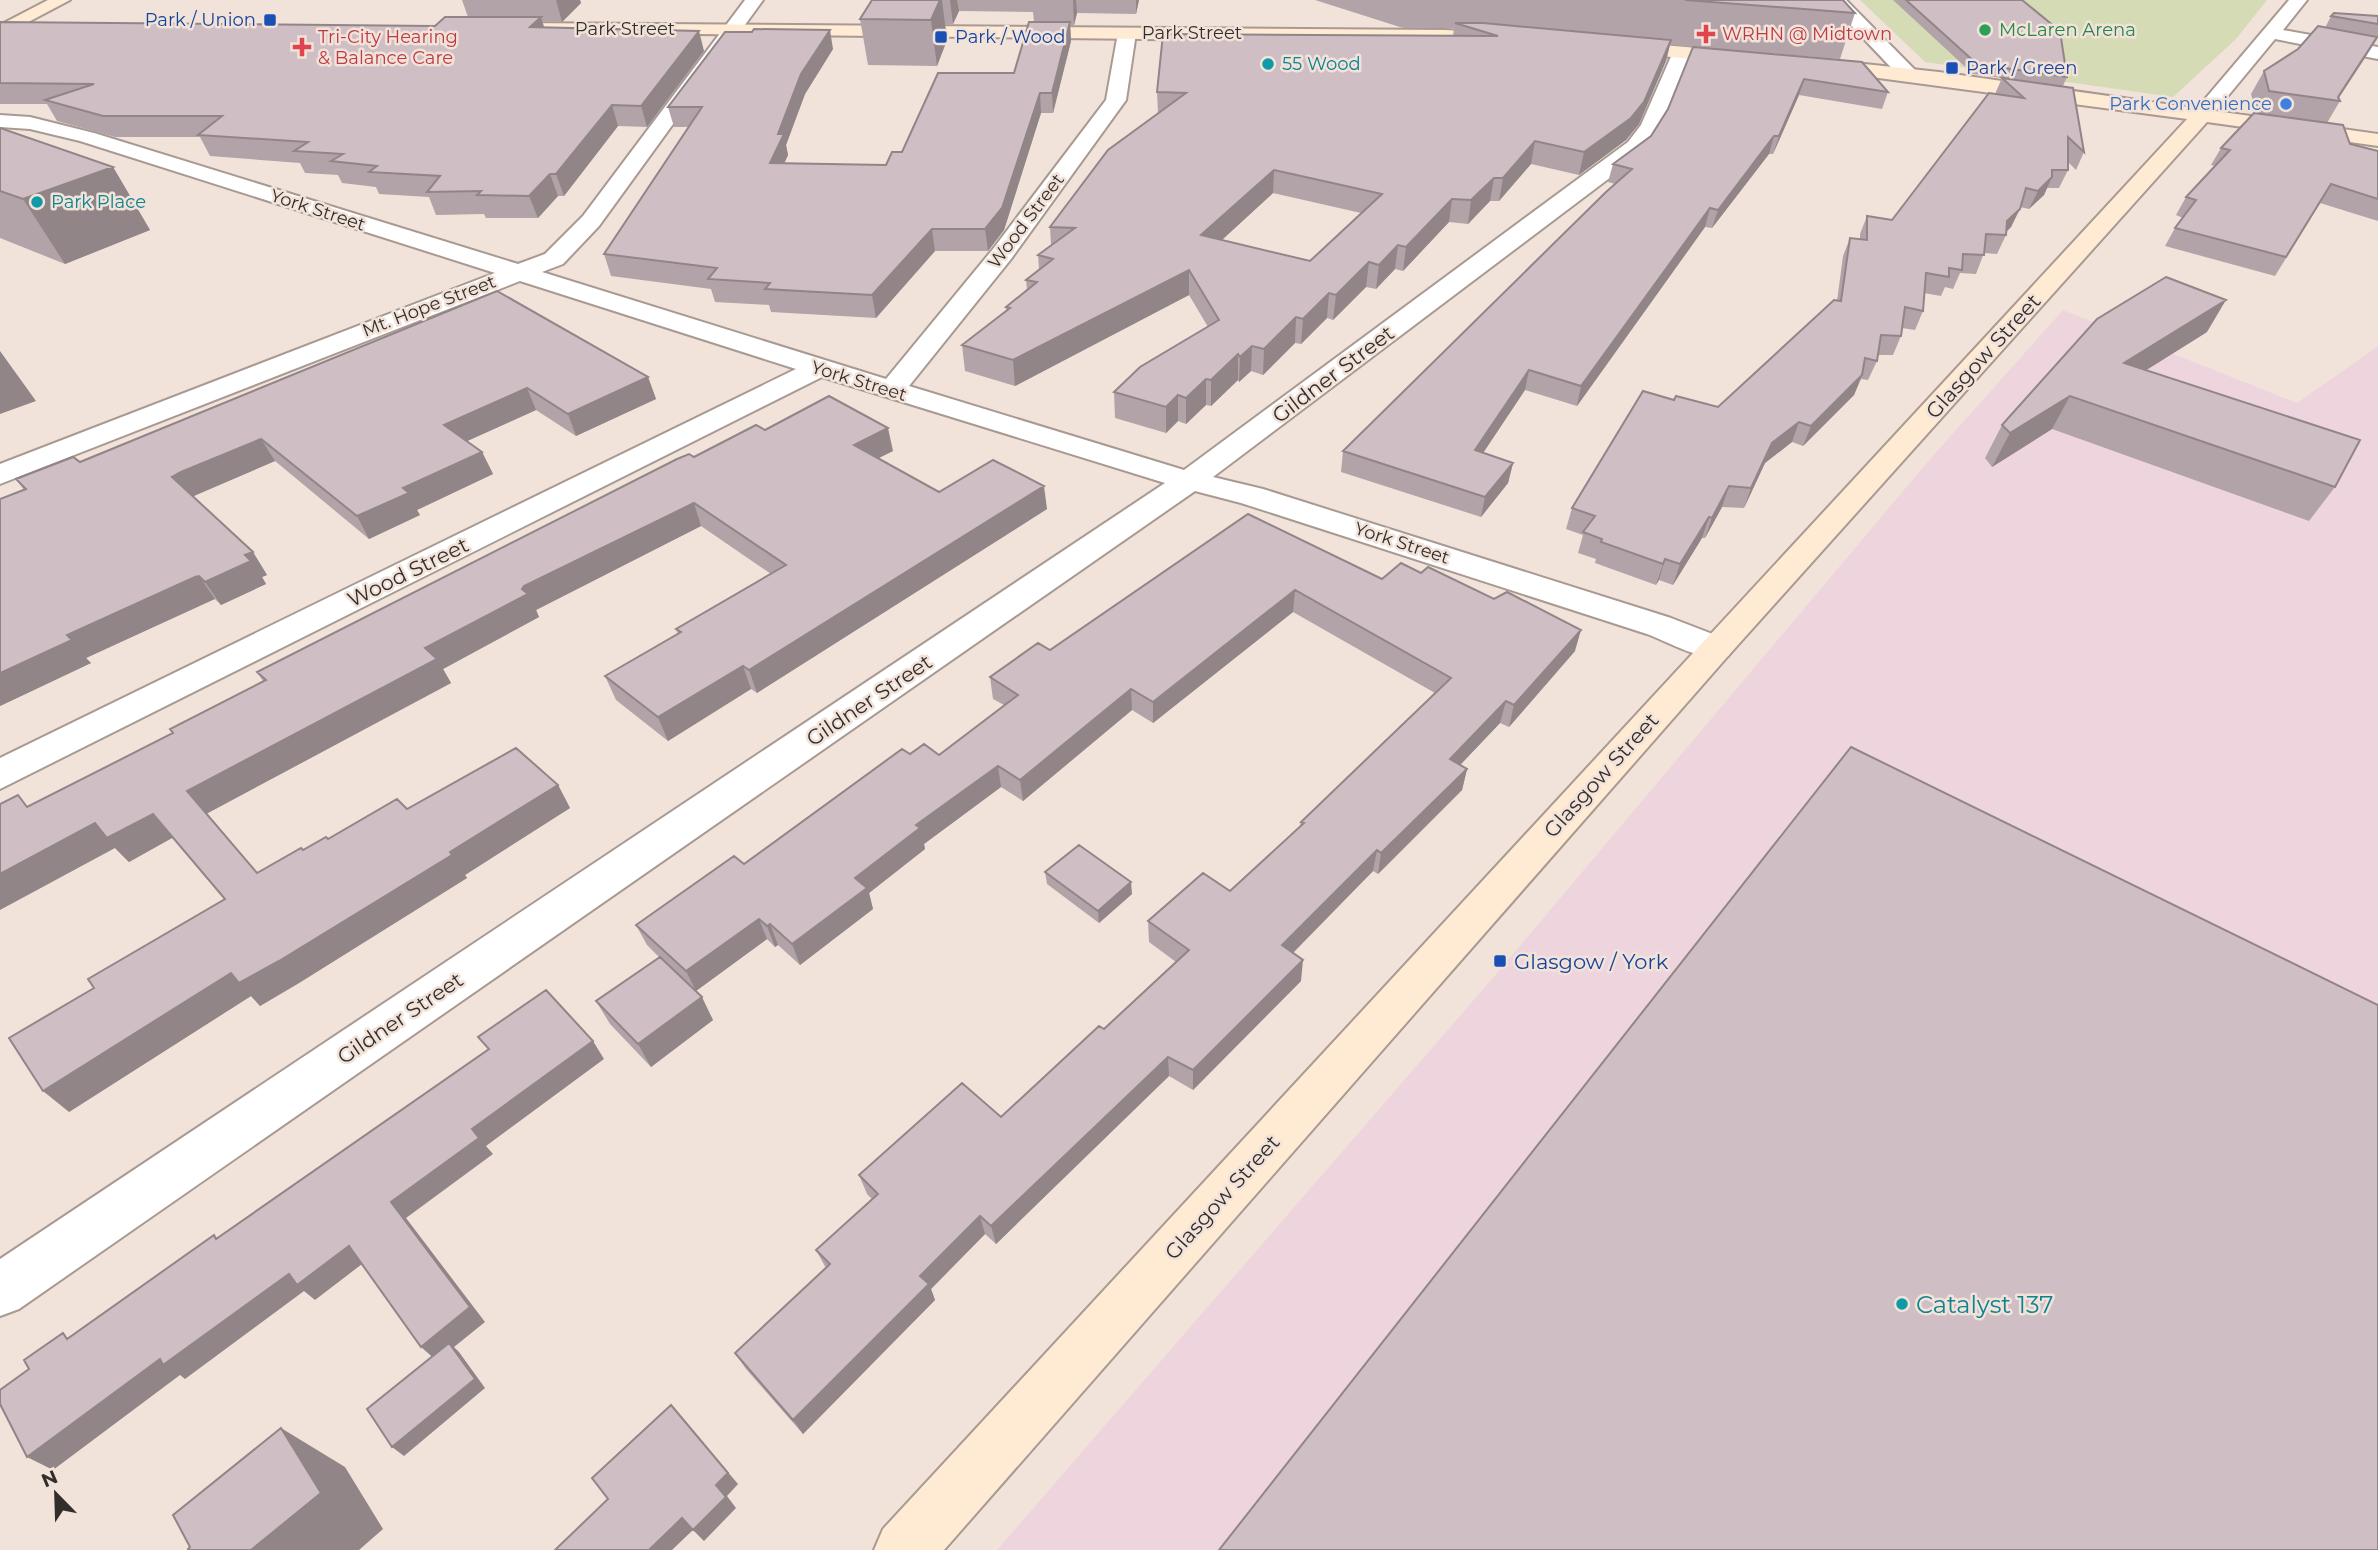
<svg xmlns="http://www.w3.org/2000/svg" width="2378" height="1550" font-family="Montserrat,sans-serif">
<style>
.industrial{fill:#eed5dd}
.green{fill:#d5dbb4}
.lines{fill:none;stroke-linecap:round;stroke-linejoin:round}
.street-casing{stroke:#a89a92;stroke-width:4}
.secondary-casing{stroke:#a89a92;stroke-width:4}
.street{fill:#fff;fill-rule:evenodd}
.secondary{fill:#ffead4;fill-rule:evenodd}
.wall{fill:#b2a3a8;fill-rule:evenodd}
.shaded-wall{fill:#918588}
.building{fill:#cfbec3;stroke:#918588;stroke-width:2;fill-rule:evenodd}
.transit-dot{fill:#1a4fb4;stroke:#f2e3da;stroke-width:2.5}
.leisure-dot{fill:#2e9e5b;stroke:#f2e3da;stroke-width:2.5}
.health-dot{fill:#e0444e;stroke:#f2e3da;stroke-width:2.5}
.culture-dot{fill:#0f9aa8;stroke:#f2e3da;stroke-width:2.5}
.shop-dot{fill:#3f7fe0;stroke:#f2e3da;stroke-width:2.5}
.labels{text-anchor:middle;dominant-baseline:central;stroke-width:5;stroke-linejoin:round;paint-order:stroke}
.far-transit-label{font-size:18px;fill:#164399;stroke:#f2e3da;text-anchor:start}
.far-street-label{font-size:18px;fill:#342e2b;stroke:#f2e3da}
.far-leisure-label{font-size:18px;fill:#27864d;stroke:#f2e3da;text-anchor:start}
.far-health-label{font-size:18px;fill:#be3a42;stroke:#f2e3da;text-anchor:start}
.far-culture-label{font-size:18px;fill:#0d838f;stroke:#f2e3da;text-anchor:start}
.far-shop-label{font-size:18px;fill:#366cbe;stroke:#f2e3da;text-anchor:end}
.street-label{font-size:21px;fill:#342e2b;stroke:#f2e3da}
.transit-label{font-size:21px;fill:#164399;stroke:#f2e3da;text-anchor:start}
.near-culture-label{font-size:24px;fill:#0d838f;stroke:#f2e3da;text-anchor:start}
</style>
<rect width="100%" height="100%" fill="#f2e3da"/>
<!-- industrial -->
<path class="industrial" d="M2063,310L2297,403L2378,346V1550H997L1497,973L1930,459Z"/>
<!-- green -->
<path class="green" d="M1860,0H2267L2236,39L2173,97L1925,62Z"/>
<g class="lines">
<defs>
<path id="street" d="M745,0H763L599,226L563,264L542,272L886,379L993,249L1106,100L1118,33L1127,28L1133,29L1136,33L1126,100L1011,259L909,386L1184,470L1628,142L1641,125L1673,52L1675,48H1689L1691,52L1661,125L1644,152L1213,477L1263,489L1671,618L1728,640L1734,648L1728,656C1703,663 1671,643 1647,634L1241,503L1195,491L19,1309L0,1316V1259L1165,483L822,377L0,789V758L796,369L520,281L0,484V464L495,273L80,141L30,129L0,127V115L30,117L94,133L518,264L545,254L583,216Z
M1827,0H1846L1915,70L1918,74L1915,78H1901Z
M2289,0H2307L2283,30L2378,47V59L2275,39L2208,120H2194L2191,116L2194,112Z"/>
<path id="secondary" d="M48,0H70L0,37V25Z
M517,23L1445,30L1507,33L1516,38L1507,43L511,32L508,28L511,24Z
M1616,41L1744,52L1753,58L1744,64L1609,51L1607,47Z
M1818,59L1939,72L2378,134V146L2207,122L1728,656L944,1550H874L883,1529L2187,119L1811,69L1808,65Z"/>
</defs>
<!-- street casing -->
<use href="#street" class="street-casing"/>
<!-- secondary casing -->
<use href="#secondary" class="secondary-casing"/>
<!-- street -->
<use href="#street" class="street"/>
<!-- secondary -->
<use href="#secondary" class="secondary"/>
</g>
<!-- wall -->
<path class="wall" d="M462,0H580L581,3L562,22L542,21L544,28L704,51L647,127L618,126L564,196H558L538,218H486L484,214L436,215L429,197L379,194L376,187L342,183L338,175L305,173L300,163L210,156L200,137H115L57,121L47,104H0V22L435,26L468,17Z
M872,0H1139L1136,14L1077,13L1074,25H1070L1071,41L1053,113H1041L1004,230L988,251H935L876,318L771,312L769,305L715,302L711,289L611,276L604,254L689,127H674L668,107L833,49L805,94L786,145L788,155L784,163L886,165L902,152L1014,73L1034,22L1033,12L959,11L953,24H945L947,40L937,66L868,65L860,19Z
M1315,0H1843L1855,13L1840,59L1670,45L1666,61L1639,124L1626,140L1579,175L1531,164L1499,201H1490L1468,224L1449,222L1403,271L1395,269L1376,289L1366,287L1333,320L1327,318L1301,344L1295,343L1263,375L1251,371L1239,382L1238,380L1211,406L1206,405L1186,424L1178,421L1166,433L1115,418L1114,392L1208,327L1189,295L1015,386L965,371L962,345L1006,311V307L1027,290L1026,280L1039,269L1038,255L1051,245L1050,227L1158,114L1157,92L1453,36L1454,28H1403ZM1273,193L1361,213L1310,261L1222,240Z
M1893,0H2022L2067,77L2063,86L2084,152L2076,170L2068,162V170L2059,188H2047L2044,195L2029,209L2020,207L2011,227L2006,232V235L1997,254L1984,253L1976,274L1960,273L1953,289L1945,287L1941,296L1924,293L1923,311L1915,330L1902,328L1901,336L1893,355H1878L1877,361L1868,380L1861,379L1854,395L1803,446L1792,442L1765,463L1744,508L1722,507L1705,538H1702L1673,585L1659,580L1656,585L1595,563L1596,559L1578,553L1583,535L1566,529L1572,508L1674,400L1718,407L1837,301L1843,256L1850,238L1860,239V234L1867,216L1892,220L1995,94L2002,78L1973,74Z
M2331,16H2378V38L2339,98L2340,101L2327,123L2350,144L2378,151V221L2320,203L2275,276L2165,246L2175,228L2183,218L2176,215L2186,197L2215,166L2211,165L2221,148L2256,113L2251,94L2264,71L2298,49L2325,28Z
M1693,47L1888,92L1882,109L1799,95L1773,154H1769L1712,228L1705,227L1577,406L1525,390L1483,453L1513,463L1508,483L1481,517L1341,472L1343,451L1615,184L1608,182L1613,164L1651,136L1668,109Z
M0,128L113,167L150,230L65,264L0,238Z
M497,291L648,377L656,399L576,436L536,410L467,441L482,452L493,474L417,510L420,515L369,539L275,461L196,495L193,496L253,552L267,575L262,577L266,584L221,605L215,599L211,600L86,658L91,663L0,706V499L24,490L16,479L80,462Z
M2207,332L2146,370L2335,487L2309,521L2052,429L1992,467L1985,458L2002,425Z
M765,430L893,451L878,458L939,492L1047,509L757,693L751,689L668,741L616,700L605,676L678,634L676,629L771,574L701,526L536,610L539,617L443,669L451,683L206,814L257,873L303,850L328,839L407,809L558,785L570,808L465,875L467,878L299,983L260,1006L251,996L69,1112L94,988L225,899L173,837L129,862L115,848L173,733L263,681L257,672L694,457Z
M1248,514L1382,579L1575,651L1509,727L1500,723L1460,765L1467,769L1462,790L1378,874L1373,871L1293,953L1301,981L1193,1090L1169,1076L996,1244L985,1234L931,1289L935,1300L803,1434L746,1369L735,1353L826,1268L816,1250L872,1199L867,1194L859,1175L1001,1117L1104,1029L1176,962L1149,942L1148,921L1230,891L1300,826L1301,822L1435,693L1293,612L1153,723L1132,710L1023,801L1001,787L924,844L925,849L869,893L873,909L800,965L778,945L775,947L767,939L696,991L713,1020L651,1067L610,1024L596,1001L659,957L647,945L636,925L744,864L910,754L939,755L1004,705L993,699L990,677L1050,650Z
M1045,872L1132,894L1099,923L1047,884Z"/>
<!-- shaded-wall -->
<path class="shaded-wall" d="M556,0H580L581,3L562,22Z
M940,0H942L947,40L937,66L931,20Z
M950,0H957L959,11L953,24Z
M1073,0H1076L1077,13L1074,25Z
M1136,0H1139L1136,14Z
M541,17L547,37L530,27Z
M1070,22L1071,41L1053,113L1052,93Z
M830,30L833,49L805,94L786,145L788,155L775,184L770,163L778,134L801,74Z
M699,31L704,51L647,127L641,106Z
M2377,37L2364,59L2336,101Z
M1671,40L1666,61L1639,124L1626,140L1579,175L1584,152Z
M1804,79L1799,95L1773,154L1779,136Z
M1040,93L1041,113L1004,230L988,251L985,229Z
M612,105L618,126L564,196L556,174Z
M1774,136L1769,154L1712,228L1718,210Z
M1535,141L1531,164L1499,201L1503,178Z
M113,167L150,230L65,264L23,199Z
M1274,170L1273,193L1201,259V235Z
M550,174L558,196L538,218L529,196Z
M2052,177L2044,195L2029,209L2038,191Z
M1494,178L1490,201L1468,224L1471,200Z
M1452,199L1449,222L1403,271L1406,247Z
M1710,208L1705,227L1577,406L1581,386Z
M2020,209L2011,227L2003,235L2007,221Z
M932,229L935,251L876,318L872,295Z
M1398,245L1395,269L1376,289L1379,265Z
M1369,262L1366,287L1333,320L1336,295Z
M1189,270V295L1015,386L1013,360Z
M1329,293L1327,318L1301,344L1303,319Z
M2226,300L2207,332L2105,396L2124,363Z
M1296,317L1295,343L1263,375L1264,349Z
M1252,346L1251,371L1239,382L1240,357Z
M0,351L36,401L0,414Z
M1238,354V380L1211,406V380Z
M1529,370L1525,390L1471,471L1475,450Z
M1862,375L1854,395L1803,446L1811,426Z
M648,377L656,399L576,436L568,414Z
M1206,379V405L1186,424V398Z
M527,388L536,410L454,447L444,425Z
M1178,395V421L1166,433V407Z
M2070,396L2052,429L1992,467L2010,433Z
M1799,422L1792,442L1765,463L1744,508L1751,488L1772,443Z
M888,428L893,451L859,468L854,445Z
M261,439L275,461L196,495L187,500L172,477L181,472Z
M482,452L493,474L417,510L420,515L369,539L357,516L403,488Z
M1513,463L1508,483L1481,517L1485,497Z
M1044,486L1047,509L757,693L749,670Z
M1729,486L1722,507L1705,538L1712,518Z
M694,503L701,526L536,610L539,617L443,669L451,683L206,814L187,791L425,648L524,586Z
M1709,517L1702,538L1673,585L1680,564Z
M253,552L267,575L262,577L266,584L221,605L205,582L245,555Z
M1665,559L1659,580L1656,585L1663,564Z
M199,576L215,599L86,658L91,663L0,706V673L67,635Z
M1295,590L1293,612L1153,723V702Z
M1581,630L1575,651L1509,727L1514,705Z
M743,666L751,689L668,741L658,717Z
M1131,689L1132,710L1023,801L1020,780Z
M1506,701L1500,723L1445,781L1450,759Z
M998,766L1001,787L924,844L925,849L869,893L873,909L800,965L792,944L855,878L916,825Z
M1467,769L1462,790L1378,874L1381,853Z
M558,785L570,808L465,875L467,878L299,983L260,1006L251,996L69,1112L43,1091L231,973L450,852Z
M153,814L174,837L129,862L115,848L0,910V874L95,823Z
M1377,850L1373,871L1280,966L1282,945Z
M1131,882L1132,894L1099,923L1098,911Z
M759,919L767,939L696,991L686,971Z
M770,924L778,945L775,947L767,926Z
M1303,960L1301,981L1193,1090V1070Z
M702,997L713,1020L651,1067L638,1044Z
M593,1041L604,1059L486,1146L493,1154L406,1218L485,1322L454,1347L459,1352L485,1388L404,1456L392,1447L437,1361L421,1347L391,1202L472,1129Z
M1168,1057L1169,1076L996,1244L991,1226Z
M980,1216L985,1234L931,1289L935,1300L803,1434L793,1420L920,1276Z
M349,1246L366,1261L315,1300L304,1291L185,1379L180,1375L53,1470L27,1457L160,1359L289,1274Z
M671,1405L738,1484L727,1496L736,1508L704,1541L693,1530L716,1485Z
M281,1428L345,1467L383,1529L359,1550H251Z
M682,1518L694,1529L672,1550H649Z"/>
<!-- building -->
<path class="building" d="M872,0H940L931,20L860,19Z
M1685,0H1843L1855,13Z
M1906,0H2022L2060,31L2067,77L1977,64Z
M2334,13L2378,16V24L2331,16Z
M445,17H541L530,27L699,31L641,106L612,105L556,174H550L529,196L477,195L481,191L427,192L440,176L369,172L377,166L331,161L343,154L294,151L308,142L198,135L222,116H103L45,100L94,84L0,83V22L435,26Z
M1029,22H1070L1052,93H1040L1002,208L985,229H932L872,295L765,289L770,283L708,279L717,268L604,254L702,107H668L725,32H752L754,29L830,30L801,74L778,134H784L770,163L886,165L892,152H902L938,73H1014Z
M1455,23H1483L1671,40L1644,102L1631,118L1584,152L1535,141L1503,178H1494L1471,200L1452,199L1406,247L1398,245L1379,265L1369,262L1336,295L1329,293L1303,319L1296,317L1264,349L1252,346L1240,357L1238,354L1211,380L1206,379L1186,398L1178,395L1166,407L1114,392L1140,367L1219,320L1189,270L1013,360L962,345L1010,308L1006,307L1037,282L1026,280L1053,259L1038,255L1075,228L1050,227L1108,150L1186,93L1157,92L1163,34L1498,36ZM1274,170L1382,194L1310,261L1201,235Z
M2318,26L2377,37L2338,97L2340,101L2269,91L2264,71L2298,49Z
M1693,47L1862,62L1888,92L1804,79L1779,136H1774L1718,210L1710,208L1581,386L1529,370L1475,450L1513,463L1485,497L1343,451L1606,192L1632,169L1613,164L1651,136L1668,109Z
M2002,78L2073,88L2084,152L2068,137V170H2052V177L2038,191L2026,188L2020,209L2007,221L2006,235L1986,234L1984,255L1963,254L1962,270L1949,268V277L1926,273L1923,311L1905,307L1901,336L1881,335L1877,361L1865,358L1862,375L1811,426L1799,422L1772,443L1751,488L1729,486L1712,518L1709,517L1680,564L1665,559L1663,564L1601,542L1602,539L1583,532L1595,516L1572,508L1643,391L1674,400L1676,396L1718,407L1834,300L1841,301L1850,238L1867,240V216L1892,220L1989,93L2024,98Z
M2254,113L2343,125L2350,144L2378,151V199L2331,184L2286,257L2175,228L2196,200L2186,197L2230,150L2221,148Z
M0,128L113,167L23,199L0,191Z
M2166,277L2226,300L2124,363L2360,440L2335,487L2070,396L2010,433L2002,425L2097,319Z
M497,291L648,377L568,414L527,388L444,425L482,452L403,488L409,493L357,516L261,439L181,472L172,477L253,552L245,555L251,561L205,582L199,576L195,577L67,635L72,640L0,673V499L26,489L16,479L73,457L80,462Z
M829,396L888,428L854,445L939,492L993,460L1044,486L749,670L743,666L658,717L605,676L681,632L676,629L786,565L694,503L524,586L522,589L528,594L425,648L437,659L187,791L257,873L301,848L303,850L326,837L328,839L397,799L407,809L516,748L558,785L450,852L452,855L279,961L239,983L231,973L43,1091L9,1038L94,988L88,979L225,899L153,814L107,838L95,823L0,874V804L18,795L27,807L173,733L170,729L266,680L257,672L677,459L689,454L694,457L756,425L765,430Z
M1248,514L1382,579L1401,563L1421,573L1428,567L1494,599L1507,592L1581,630L1514,705L1506,701L1450,759L1467,769L1381,853L1377,850L1282,945L1303,960L1193,1070L1168,1057L991,1226L980,1216L920,1276L929,1284L793,1420L735,1353L830,1264L816,1250L878,1194L859,1175L962,1083L1001,1117L1099,1026L1104,1029L1189,950L1148,921L1203,873L1230,891L1304,823L1301,822L1451,678L1295,590L1153,702L1131,689L1020,780L998,766L916,825L920,828L855,878L867,888L792,944L770,924L767,926L759,919L686,971L636,925L734,856L744,864L902,749L910,754L924,744L939,755L1018,695L990,677L1038,643L1050,650Z
M1851,747L2378,1005V1550H1219Z
M1079,845L1131,882L1098,911L1045,872Z
M660,957L702,997L638,1044L596,1001Z
M546,990L593,1041L472,1129L479,1138L391,1202L470,1307L421,1347L349,1246L297,1285L289,1274L163,1365L160,1359L27,1457L0,1404V1390L29,1369L24,1360L63,1333L67,1339L214,1235L216,1239L489,1049L478,1037Z
M449,1343L475,1379L392,1447L367,1409Z
M671,1405L728,1473L716,1485L726,1497L693,1530L682,1518L649,1550H555L608,1499L592,1478Z
M281,1428L321,1493L251,1550H189L188,1549L190,1547L173,1515Z"/>
<!-- markers -->
<g class="transit-dot">
<rect x="263" y="13" width="14" height="14" rx="3.5"/>
<rect x="934" y="30" width="14" height="14" rx="3.5"/>
<rect x="1945" y="61" width="14" height="14" rx="3.5"/>
<rect x="1493" y="954" width="14" height="14" rx="3.5"/>
</g>
<circle class="leisure-dot" cx="1985" cy="30" r="7"/>
<g class="health-dot">
<path d="M1702.5 23.5h7v7h7v7h-7v7h-7v-7h-7v-7h7z"/>
<path d="M298.5 36.5h7v7h7v7h-7v7h-7v-7h-7v-7h7z"/>
</g>
<g class="culture-dot">
<circle cx="1268" cy="64" r="7"/>
<circle cx="37" cy="202" r="7"/>
<circle cx="1902" cy="1304" r="7"/>
</g>
<circle class="shop-dot" cx="2286" cy="104" r="7"/>
<g class="labels">
<!-- far-transit labels -->
<g class="far-transit-label">
<text x="256" y="20" text-anchor="end">Park / Union</text>
<text x="955" y="37">Park / Wood</text>
<text x="1966" y="68">Park / Green</text>
</g>
<!-- far-street labels -->
<g class="far-street-label">
<text x="625" y="29">Park Street</text>
<text x="1192" y="33">Park Street</text>
<text transform="translate(318 210) rotate(18)">York Street</text>
<text transform="translate(1026 221) rotate(-53)">Wood Street</text>
<text transform="translate(429 306) rotate(-21)">Mt. Hope Street</text>
<text transform="translate(859 381) rotate(17)">York Street</text>
<text transform="translate(1402 543) rotate(18)">York Street</text>
</g>
<!-- far-leisure labels -->
<g class="far-leisure-label">
<text x="1999" y="30">McLaren Arena</text>
</g>
<!-- far-health labels -->
<g class="far-health-label">
<text x="1722" y="34">WRHN @ Midtown</text>
<text x="318" y="37">Tri-City Hearing<tspan x="318" dy="21">&amp; Balance Care</tspan></text>
</g>
<!-- far-culture labels -->
<g class="far-culture-label">
<text x="1282" y="64">55 Wood</text>
<text x="51" y="202">Park Place</text>
</g>
<!-- far-shop labels -->
<g class="far-shop-label">
<text x="2272" y="104">Park Convenience</text>
</g>
<!-- street labels -->
<g class="street-label">
<text transform="translate(1983 356) rotate(-48)">Glasgow Street</text>
<text transform="translate(1333 374) rotate(-37)">Gildner Street</text>
<text transform="translate(408 572) rotate(-26)">Wood Street</text>
<text transform="translate(869 700) rotate(-34)">Gildner Street</text>
<text transform="translate(1601 775) rotate(-48)">Glasgow Street</text>
<text transform="translate(400 1018) rotate(-34)">Gildner Street</text>
<text transform="translate(1222 1197) rotate(-48)">Glasgow Street</text>
</g>
<!-- transit labels -->
<g class="transit-label">
<text x="1514" y="961">Glasgow / York</text>
</g>
<!-- near-culture labels -->
<g class="near-culture-label">
<text x="1916" y="1304">Catalyst 137</text>
</g>
</g>
<!-- north arrow -->
<g transform="translate(56 1494) rotate(337)" stroke="#f2e3da" stroke-width="5" paint-order="stroke">
<path d="M0-5L12 26L0 18L-12 26Z" fill="#342e2b"/>
<text y="-10" font-size="19" font-weight="bold" text-anchor="middle" fill="#342e2b">N</text>
</g>
</svg>
